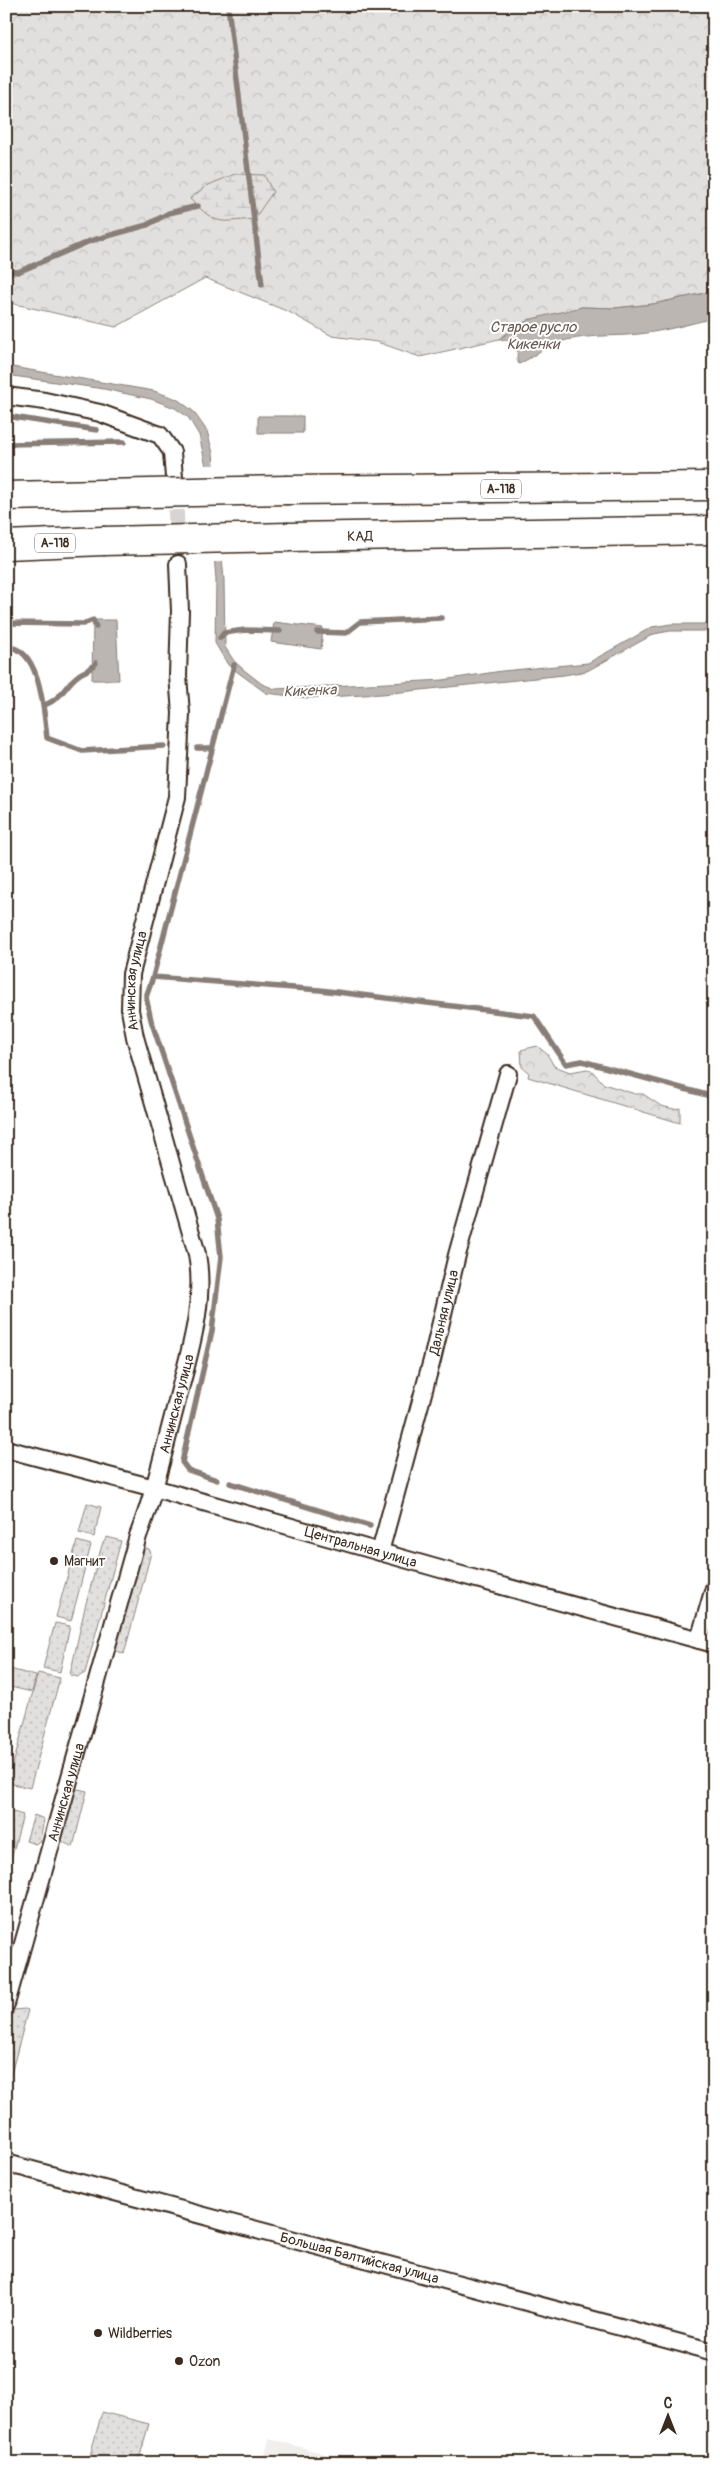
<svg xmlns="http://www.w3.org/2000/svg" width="720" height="2469" font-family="Pangolin,sans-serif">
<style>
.built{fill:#f1efee}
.green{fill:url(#green-dots);stroke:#8e857e}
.forest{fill:url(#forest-crowns);stroke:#8e857e}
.wetland{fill:url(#wetland-marsh);stroke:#8e857e}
.water{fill:#bcb6b3;stroke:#887e77}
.pier{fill:#fff}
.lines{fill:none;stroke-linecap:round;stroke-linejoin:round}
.stream{stroke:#887e77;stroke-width:5.5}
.minor-tunnel{stroke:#d8d4d2;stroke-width:16;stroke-dasharray:16 8;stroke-linecap:butt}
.minor-casing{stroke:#3b2a1e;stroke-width:20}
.motorway-casing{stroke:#3b2a1e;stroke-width:31}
.minor{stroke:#fff;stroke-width:16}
.motorway{stroke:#fff;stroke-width:28}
.motorway-bridge-casing{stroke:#3b2a1e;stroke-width:31;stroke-linecap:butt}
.motorway-bridge{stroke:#fff;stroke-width:28}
.poi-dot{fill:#3b2a1e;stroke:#fff;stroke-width:2}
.labels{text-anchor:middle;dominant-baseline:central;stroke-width:4;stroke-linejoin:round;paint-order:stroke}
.shield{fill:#fff;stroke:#766a62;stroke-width:1}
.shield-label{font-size:12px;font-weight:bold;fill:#3b2a1e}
.street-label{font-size:14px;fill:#3b2a1e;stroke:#fff}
.poi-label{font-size:14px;fill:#3b2a1e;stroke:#fff;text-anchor:start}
.water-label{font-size:15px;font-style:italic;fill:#685b52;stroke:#fff}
</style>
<defs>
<pattern id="green-dots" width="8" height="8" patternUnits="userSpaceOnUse" patternTransform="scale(1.25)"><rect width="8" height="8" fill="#e2e0de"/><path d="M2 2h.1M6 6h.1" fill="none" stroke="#c3c0be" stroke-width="1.8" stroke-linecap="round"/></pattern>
<pattern id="forest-crowns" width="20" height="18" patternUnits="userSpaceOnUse" patternTransform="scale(1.25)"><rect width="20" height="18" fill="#e2e0de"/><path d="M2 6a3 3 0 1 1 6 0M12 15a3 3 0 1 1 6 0" fill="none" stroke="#c3c0be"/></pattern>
<pattern id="wetland-marsh" width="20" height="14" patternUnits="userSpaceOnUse" patternTransform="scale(1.25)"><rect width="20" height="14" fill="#e2e0de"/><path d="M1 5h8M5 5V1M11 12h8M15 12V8" fill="none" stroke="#c3c0be"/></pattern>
</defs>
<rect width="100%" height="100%" fill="#fff"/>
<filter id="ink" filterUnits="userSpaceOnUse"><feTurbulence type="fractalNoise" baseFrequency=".02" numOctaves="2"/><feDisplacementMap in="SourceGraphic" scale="10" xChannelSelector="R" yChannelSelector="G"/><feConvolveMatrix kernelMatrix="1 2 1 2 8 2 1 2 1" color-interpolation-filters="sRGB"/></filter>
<g filter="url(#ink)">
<!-- built -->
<path class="built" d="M269,2439L278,2441L359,2463H263Z"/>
<!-- green -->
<path class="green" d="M87,1503L101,1507L94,1537L79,1533Z
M107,1537L121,1541L85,1673L78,1677L70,1675L85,1607L102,1545Z
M77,1541L91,1545L71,1621L56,1617Z
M140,1546L149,1549L151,1553L124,1654L115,1650L113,1646Z
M55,1623L70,1626L60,1672L43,1668Z
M6,1668L36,1676L32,1692L6,1686Z
M38,1673L60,1678L30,1788L8,1783Z
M78,1789L87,1791L73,1847L63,1842L61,1839L74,1792Z
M6,1810L23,1815L6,1878Z
M34,1815L44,1819L40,1840L36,1844L26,1841Z
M25,2009L28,2010L6,2093V2040L14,2010Z
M102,2412L149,2424L138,2463H88Z"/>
<!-- forest -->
<path class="forest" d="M6,6H714V288L705,293L653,304L615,308L581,307L516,327L499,339L420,357L377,342L332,336L289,312L205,278L116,327L6,302Z
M537,1046L547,1054L554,1066L570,1072L587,1069L592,1071L604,1084L635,1094H643L661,1106L674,1109L680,1108V1123L528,1077L529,1073L522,1067L521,1050Z"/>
<!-- wetland -->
<path class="wetland" d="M235,174L264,175L273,192L254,219C217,222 218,226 190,199L206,186Z"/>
<!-- water -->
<path class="water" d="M714,288V318C689,324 665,331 639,334C611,337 583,334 556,343C542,348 532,358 519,364L517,360L518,342L499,339L528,320L548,315L582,307L615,308L653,304L705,293Z
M6,366L154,391L177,399L193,411L207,431L213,453L224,580L225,647L234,661L244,670L262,684L275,689L443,680L502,671L588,663L652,627L671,624H714V631H670L654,634L587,671L564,675L382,694L307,698L266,693L228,665L215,643L216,580L208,475L199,435L188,417L175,408L151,399L104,389L6,375Z
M258,416H303V433H258Z
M93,620H116L119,680H92Z
M274,622L323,628L321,649L271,642Z"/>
<!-- pier -->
<path class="pier" d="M203,465H216L225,562H212Z"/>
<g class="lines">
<!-- stream -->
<path class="stream" d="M228,6L262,285
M6,271L18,272L90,241L147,225L169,213L198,206
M6,416L97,430
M6,444L124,442
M6,623L83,624L93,620L96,627
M317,632L346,633L360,622L441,618
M220,638L224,633L245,630L280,631
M6,647C41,646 44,714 47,738L82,751L164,746
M45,705C63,698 65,684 80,674C86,670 91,670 96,663
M197,748H211
M153,977L320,990L534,1016L566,1064L582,1061L714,1097
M217,1480L188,1470L182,1462L212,1331L221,1257L217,1219L151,1020L146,997L153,977L234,665
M230,1483L370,1526"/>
<!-- minor-tunnel -->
<path class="minor-tunnel" d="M175,486L178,564"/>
<defs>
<g id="minor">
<path d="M6,396L45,401L100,413L160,435L172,452L174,478"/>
<path id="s1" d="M6,1449L154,1488L440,1569L714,1644"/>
<path id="s2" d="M380,1552L432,1360L457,1255L508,1074"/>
<path d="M699,1640L714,1588"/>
<path id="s3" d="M6,2004L138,1536C155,1492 165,1446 177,1401C189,1353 206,1303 197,1254L135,1037L130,1010L131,974L177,797L181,713L178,676L180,611L178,564"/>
<path id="s4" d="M6,2163L714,2352"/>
</g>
<g id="motorway">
<path d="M288,490L714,486"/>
<path d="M6,496L103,494"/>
<path id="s5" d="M289,537L714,530"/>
<path d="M6,545L103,541"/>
</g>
</defs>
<!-- minor casing -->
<use href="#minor" class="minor-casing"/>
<!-- motorway casing -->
<use href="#motorway" class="motorway-casing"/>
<!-- minor -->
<use href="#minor" class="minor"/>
<!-- motorway -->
<use href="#motorway" class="motorway"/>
<defs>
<path id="motorway-bridge" d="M103,494L288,490
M103,541L289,537"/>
</defs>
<!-- motorway-bridge casing -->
<use href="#motorway-bridge" class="motorway-bridge-casing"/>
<!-- motorway-bridge -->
<use href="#motorway-bridge" class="motorway-bridge"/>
</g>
</g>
<!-- markers -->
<g class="poi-dot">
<circle cx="54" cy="1561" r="5"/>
<circle cx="98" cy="2333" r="5"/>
<circle cx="179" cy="2361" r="5"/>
</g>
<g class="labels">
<!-- shield labels -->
<g class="shield">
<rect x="481" y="479.5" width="40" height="19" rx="4"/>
<rect x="35" y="533.5" width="40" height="19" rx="4"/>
</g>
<g class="shield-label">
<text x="501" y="489">А-118</text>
<text x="55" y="543">А-118</text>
</g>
<!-- street labels -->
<g class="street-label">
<text stroke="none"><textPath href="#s5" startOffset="71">КАД</textPath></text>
<text stroke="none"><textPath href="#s3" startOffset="1059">Аннинская улица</textPath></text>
<text stroke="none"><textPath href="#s2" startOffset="248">Дальняя улица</textPath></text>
<text stroke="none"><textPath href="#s3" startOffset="624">Аннинская улица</textPath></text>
<text stroke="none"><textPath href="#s1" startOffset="368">Центральная улица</textPath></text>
<text stroke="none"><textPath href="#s3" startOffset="220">Аннинская улица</textPath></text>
<text stroke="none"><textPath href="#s4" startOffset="366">Большая Балтийская улица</textPath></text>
</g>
<!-- poi labels -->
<g class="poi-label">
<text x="64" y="1561">Магнит</text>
<text x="108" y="2333">Wildberries</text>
<text x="189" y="2361">Ozon</text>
</g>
<!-- water labels -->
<g class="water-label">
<text x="533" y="327">Старое русло<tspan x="533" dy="17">Кикенки</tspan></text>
<text transform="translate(310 691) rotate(-2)">Кикенка</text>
</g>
</g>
<!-- margin -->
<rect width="720" height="2469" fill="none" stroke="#fff" stroke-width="25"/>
<rect x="12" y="12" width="695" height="2444" fill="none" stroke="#3b2a1e" stroke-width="2" filter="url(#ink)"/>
<!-- north arrow -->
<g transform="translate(668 2416)" stroke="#ffffff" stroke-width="4" paint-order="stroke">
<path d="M0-4L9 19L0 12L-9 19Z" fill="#3b2a1e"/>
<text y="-8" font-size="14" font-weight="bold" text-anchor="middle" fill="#3b2a1e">С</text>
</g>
</svg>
